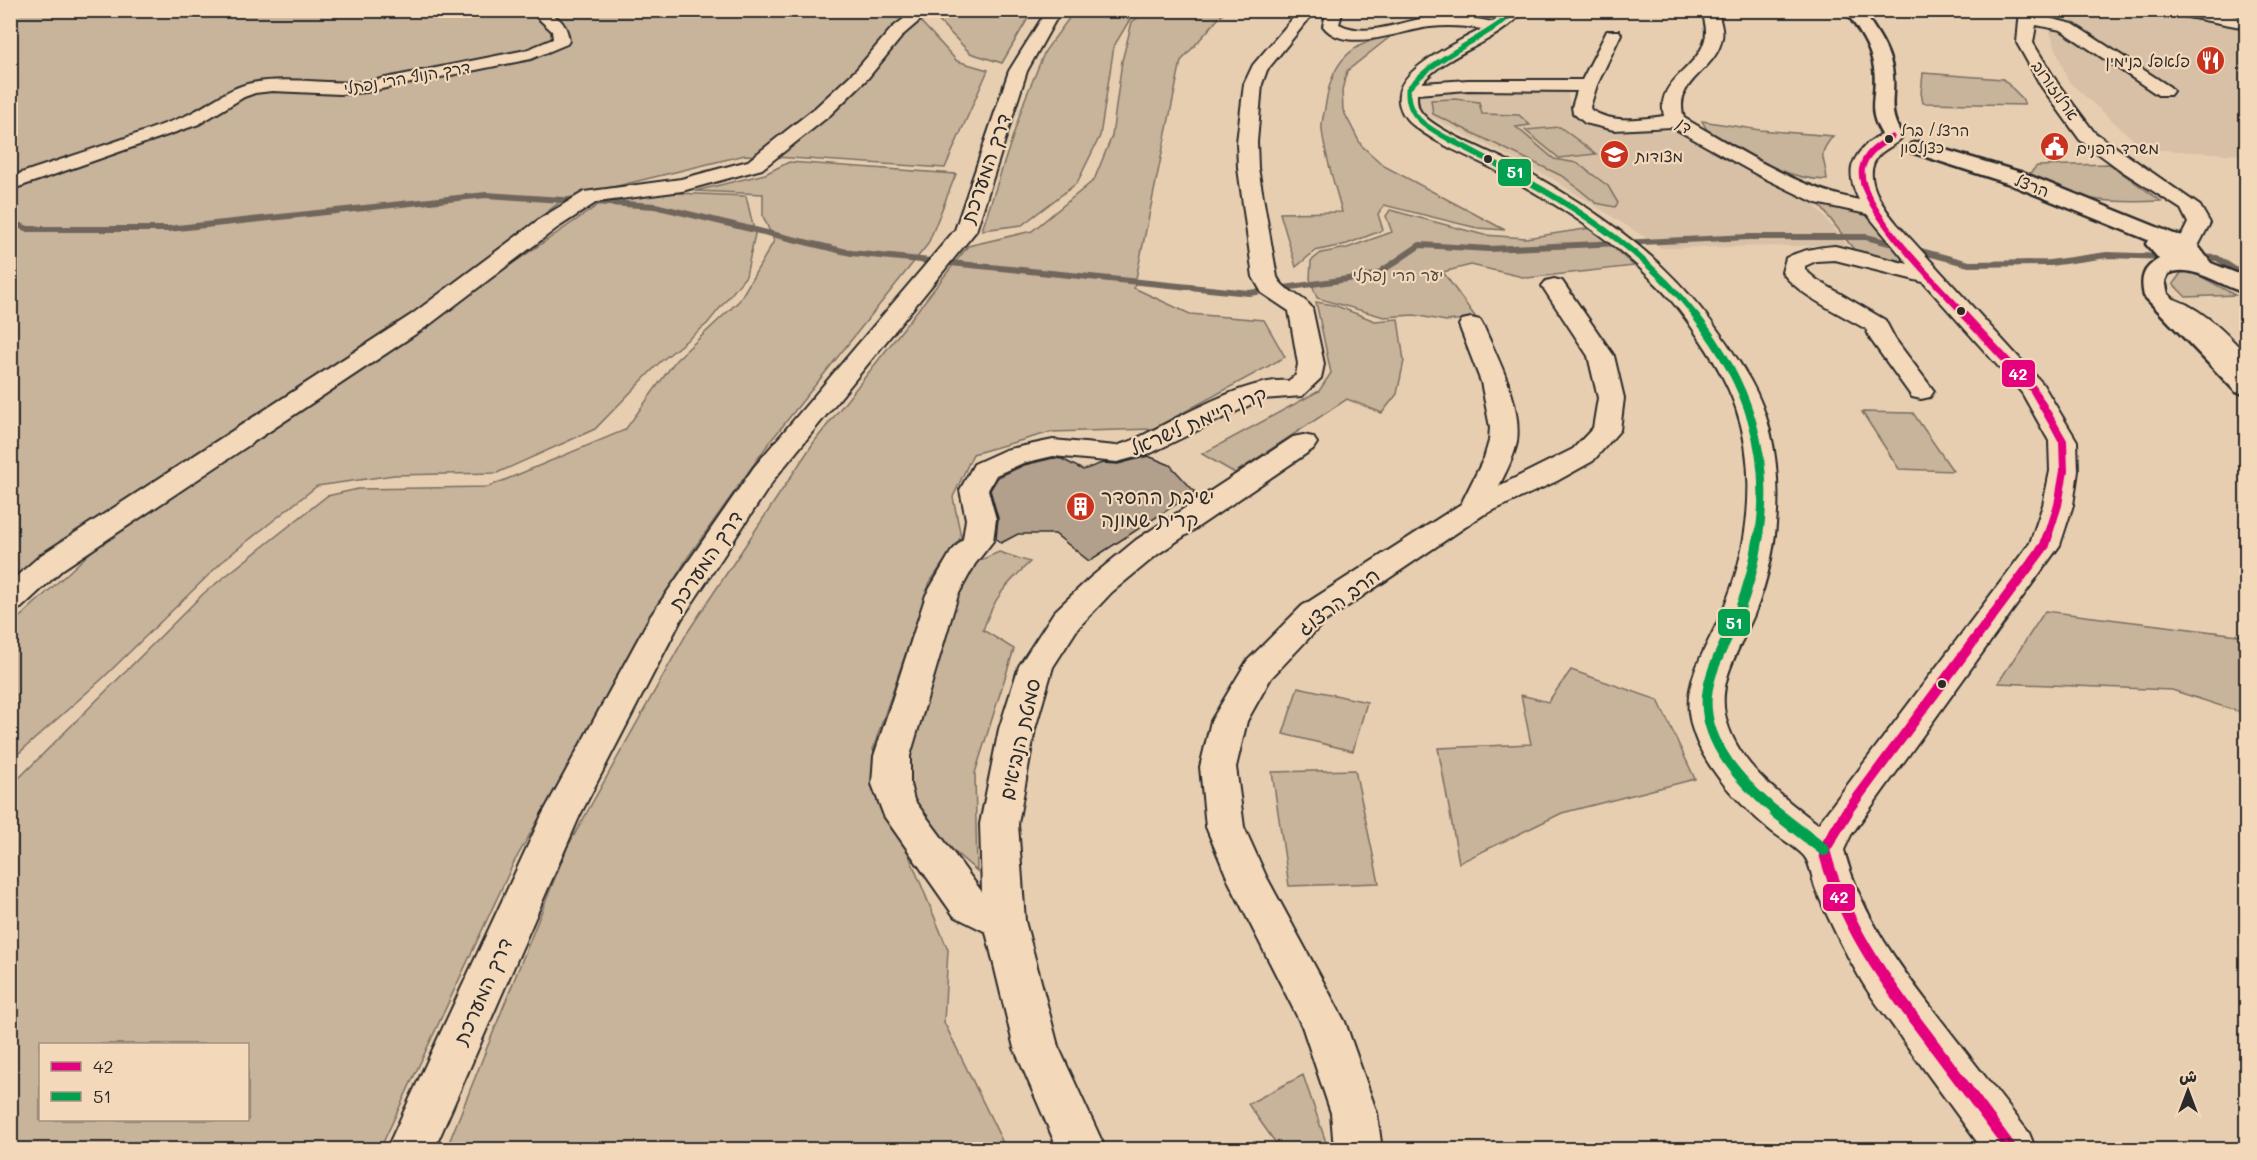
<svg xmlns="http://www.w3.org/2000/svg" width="2257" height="1160" font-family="Mali,'Playpen Sans Arabic','Playpen Sans Hebrew',sans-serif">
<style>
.built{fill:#d7c0a6}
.green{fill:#c8b39b;stroke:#7a6f63;stroke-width:1.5;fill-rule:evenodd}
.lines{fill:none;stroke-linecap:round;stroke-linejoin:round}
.stream{stroke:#6f665c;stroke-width:6}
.building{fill:#b2a08c;stroke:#2b2b2b;stroke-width:1.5}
.street-casing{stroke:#2b2b2b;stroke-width:4}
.secondary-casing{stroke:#2b2b2b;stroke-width:5}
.street{fill:#f3d8ba;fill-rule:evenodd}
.secondary{fill:#f3d8ba;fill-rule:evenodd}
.bus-1-far4-casing{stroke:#f3d8ba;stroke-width:8}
.bus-1-far3-casing{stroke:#f3d8ba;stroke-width:9}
.bus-1-far2-casing{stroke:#f3d8ba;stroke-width:11}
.bus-1-far1-casing{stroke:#f3d8ba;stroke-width:14}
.bus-1-casing{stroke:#f3d8ba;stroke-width:16}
.bus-2-far4-casing{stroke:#f3d8ba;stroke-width:8}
.bus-2-far3-casing{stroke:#f3d8ba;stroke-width:9}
.bus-2-far2-casing{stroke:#f3d8ba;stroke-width:11}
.bus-2-far1-casing{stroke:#f3d8ba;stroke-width:14}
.bus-2-casing{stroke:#f3d8ba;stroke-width:16}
.bus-1-far4{stroke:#e5007d;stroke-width:5}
.bus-1-far3{stroke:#e5007d;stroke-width:6}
.bus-1-far2{stroke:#e5007d;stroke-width:8}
.bus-1-far1{stroke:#e5007d;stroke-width:10}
.bus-1{stroke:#e5007d;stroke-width:12}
.bus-2-far4{stroke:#02a04f;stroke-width:5}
.bus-2-far3{stroke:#02a04f;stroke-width:6}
.bus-2-far2{stroke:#02a04f;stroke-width:8}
.bus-2-far1{stroke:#02a04f;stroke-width:10}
.bus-2{stroke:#02a04f;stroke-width:12}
.bus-dot{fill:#2b2b2b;stroke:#f3d8ba;stroke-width:2}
.labels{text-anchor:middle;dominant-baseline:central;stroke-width:4.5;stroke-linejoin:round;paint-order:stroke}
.far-bus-label{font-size:15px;fill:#2b2b2b;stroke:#f3d8ba;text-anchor:start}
.far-poi-label{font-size:16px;fill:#2b2b2b;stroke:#f3d8ba;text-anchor:start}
.far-street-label{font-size:16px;fill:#2b2b2b;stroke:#f3d8ba}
.far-park-label{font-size:16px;fill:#4a4641;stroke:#f3d8ba}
.street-label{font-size:20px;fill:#2b2b2b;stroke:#f3d8ba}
.poi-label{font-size:20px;fill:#2b2b2b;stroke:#f3d8ba;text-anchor:start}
.line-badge{stroke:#f3d8ba;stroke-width:2}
.badge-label{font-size:16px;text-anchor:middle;font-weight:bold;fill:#fff}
</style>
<rect width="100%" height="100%" fill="#e7ceb1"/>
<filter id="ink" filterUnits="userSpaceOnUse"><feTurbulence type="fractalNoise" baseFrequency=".0167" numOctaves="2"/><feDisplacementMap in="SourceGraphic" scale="12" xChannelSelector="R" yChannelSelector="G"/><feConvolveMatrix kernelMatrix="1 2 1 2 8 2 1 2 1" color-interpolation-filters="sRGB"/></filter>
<g filter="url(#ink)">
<!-- built -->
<path class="built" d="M2042,11H2171L2246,24V155L2144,149L2068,81Z
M1469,89L1567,91L1572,114L1583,121L1609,128L1684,132L1809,198L1847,245L1662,248L1551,178L1425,114L1420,106L1416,93Z"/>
<!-- green -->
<path class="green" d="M945,10H1035V11L1027,20L1002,63L970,53L935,17Z
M1075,10L1135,11L1114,46L1100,136L1077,183L1022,225L982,230L1025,99L1045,51Z
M11,11H911L957,61L988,70L945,168L745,155L564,199L381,340L11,587Z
M1146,11H1225L1181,61L1134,288L1190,314L1264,320L1285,357L1153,429L1051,432L973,454L953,497L961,537L930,582L873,749L899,831L948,950L944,1022L1006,1149L446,1150L567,848L687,633L814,442L968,246L1032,231L1094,180L1112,136L1122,61L1132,22Z
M1391,36L1347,71L1342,90L1343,110L1361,145L1384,166L1505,230L1477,228L1384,205L1378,214L1383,230L1347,244L1315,251L1296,267L1280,213L1342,212C1335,185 1325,157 1322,130C1321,121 1325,111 1326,102C1332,62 1351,42 1391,36Z
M1923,73L2003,79L2022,98L2025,105L1923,103L1921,93Z
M1455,99L1479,102L1482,114L1519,115L1530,125L1516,127L1554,159L1577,163L1608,186L1618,203L1615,207L1596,203L1564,177L1433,114L1431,100Z
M1702,121L1760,130L1833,136C1815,158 1826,157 1827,180C1782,180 1745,151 1707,130Z
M1560,127L1596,154L1559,158L1525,130Z
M789,162L956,174L928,244L769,443L686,560L513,864L380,1149L11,1150V786L204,593L327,496L358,489L488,487L625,430L676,360L739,301L774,241L763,216V194L695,191L765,174ZM40,1044H248V1120H40Z
M2109,164L2161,201C2116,203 2067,203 2030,173L2037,166Z
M652,192L746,196L755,234L746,276L707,324L660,362L595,429L497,473L394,475L317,486L226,558L102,679L11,760V625L93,550L604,201Z
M1815,199L1851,206L1867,214L1912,266L1855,251Z
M1390,210L1484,235L1526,238L1591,228L1634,266L1527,278L1471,265L1443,272L1476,318L1446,321L1414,315L1384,317L1317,298L1310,279L1311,261L1321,253L1347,248L1392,232L1386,216Z
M2191,271L2235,295L2186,297L2173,284L2181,273Z
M1316,302L1334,305L1375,321L1398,319L1404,361L1397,394L1382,413L1347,399L1235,473L1202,454L1319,391L1331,373Z
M1862,412L1913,413L1953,471L1899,469Z
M999,552L1030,562C1004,587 995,596 983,630L1014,649L975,773L977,871L929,830L902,786L953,588L976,562Z
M2045,611L2246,636V714L2172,690L1998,683Z
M1571,670L1658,700L1695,779L1562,813L1459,863L1438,748L1531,744L1521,695L1548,702Z
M1298,687L1367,702L1353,751L1283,734Z
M1355,770L1379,883L1289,886L1272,772Z
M1303,1075L1327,1145L1326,1149H1280L1248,1104Z"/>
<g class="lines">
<!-- stream -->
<path class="stream" d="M10,222L28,229H168L486,195L655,206L851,253L1249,293L1376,275L1420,245L1489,249L1749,237H1866L1901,246
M1913,249L1969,264L2050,263L2107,255L2168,257
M2196,257L2217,258L2246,277"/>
</g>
<!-- building -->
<path class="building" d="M1148,456L1170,465L1195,492L1089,561L1055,534H1018L1001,543L996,539L998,518L990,490L998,477L1024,465L1053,458L1062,459L1083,470L1102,463L1118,464Z"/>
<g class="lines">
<defs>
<path id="street" d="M529,10C550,10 567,18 569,41L567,44L531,59L366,92L340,94L272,91L255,93L244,97L199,124L10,190V177C68,157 126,139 183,117C207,107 226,88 252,83C289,76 329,85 366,82L526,50L553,39L552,31Z
M915,10H932L904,34L868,78L829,116L762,169L682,191L597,202L557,228L429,325L63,569L21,608L10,611V582L41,555L411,315L541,218L584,192L681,179L748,161L815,108L856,70L892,28Z
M1047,10H1063L1056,19L1027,71L976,231L775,478L681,620L580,815L434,1150H386L542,815L650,617L754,467L955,230L1009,71Z
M1300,10H1316L1267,70L1262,84L1257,142L1258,168L1277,277C1284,292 1303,295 1312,308L1324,364L1321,378L1302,396L1262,399L1151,453L1117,462L1053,456L1023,463L996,475L988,490L996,519L993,541L975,564L958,595L910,756V784L914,800L982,892L980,824L999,729L1019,666L1054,612L1090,578L1136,540L1293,437L1303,435L1313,437L1317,443L1313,449L1158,554L1112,592L1078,628L1053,667L1035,729L1018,824L1025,921L1058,1046L1106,1150H1058L1014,1048L986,932L954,916L884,816L872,784L874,756L926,595L951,552L963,539L966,519L960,490L974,464L1005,450L1053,440L1116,446L1131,441C1170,423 1247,376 1288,381L1296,375L1298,364L1289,311L1262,293L1253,277L1238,168L1237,142L1244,84L1253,65Z
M1327,10H1343L1339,24C1369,39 1402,20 1432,17C1452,15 1473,18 1493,22L1507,10H1524C1498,44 1450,50 1422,83L1468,80H1582L1607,31H1619L1621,34L1597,85L1590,107L1591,110C1613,124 1640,119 1664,116C1655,80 1698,70 1705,39C1708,30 1704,20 1702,10H1718C1719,19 1724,29 1722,38C1716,73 1672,79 1684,118C1739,149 1796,188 1859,200C1854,190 1850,178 1852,167C1857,149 1880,128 1899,133L1902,137C1896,145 1886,148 1879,155C1860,176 1883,207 1897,224L2042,383L2077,441L2078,471L2073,505L2060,545L1851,835L1844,850C1862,919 1901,968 1944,1024C1972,1060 2001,1097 2029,1133L2036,1150H1983C1956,1113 1929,1076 1902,1039C1889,1019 1873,1001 1861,980C1844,951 1829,921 1816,890C1812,880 1811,864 1804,856C1795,846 1781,839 1770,830C1736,801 1695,760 1689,713C1685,677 1709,644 1722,612C1749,550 1758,473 1736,408C1727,381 1711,355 1695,332C1648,260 1569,210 1495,170C1468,155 1437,145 1413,125C1404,118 1397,106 1399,94C1402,67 1460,41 1482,29C1465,26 1447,25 1430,27C1402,30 1345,55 1323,26ZM1468,90L1577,91L1572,107L1573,113L1585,123L1614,130L1672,127L1758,175L1816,203L1867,214L1908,264L1835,246C1818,247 1801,250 1786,258L1782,272C1798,295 1841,314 1866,329L1871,340L1912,397L1921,399L1930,397L1934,391L1895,339L1885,320L1817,280L1805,270V266L1816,261L1835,260L1923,282L2022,393L2049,441L2050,471L2043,505L2030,543L1818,824C1782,797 1734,762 1725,714C1718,680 1741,646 1754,615C1783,544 1789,449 1750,380C1688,273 1618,222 1512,163C1490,151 1434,131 1421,112C1417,107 1417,100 1417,94Z
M2020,10H2036V15L2073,24L2170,87L2173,91L2170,95H2158L2061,30L2036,25L2033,43L2058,84L2094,132L2200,206L2210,223L2196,250L2188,252L2180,250L2177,245L2188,223L2181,209L2122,171L2080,140L2041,86L2017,43Z
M2170,10H2205L2246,18V28L2177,15Z
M1554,279L1562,281L1614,356L1624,398L1620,430L1593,461L1557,481L1483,515L1324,622L1271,678L1247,721L1236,767L1244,827L1266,876L1345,1022L1377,1113L1382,1150H1334L1331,1113L1302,1026L1229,882L1206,827L1200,767L1211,721L1247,661L1302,606L1461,504L1484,458L1489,441L1490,427L1481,382L1459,325L1462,320L1471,318L1480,320L1483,325C1498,360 1522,402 1517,442C1514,457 1506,472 1499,486L1573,449L1593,428L1598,398L1588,356L1542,286L1546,281Z
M2164,296C2198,304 2223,330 2246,354V376L2237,373L2190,328L2156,308L2152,303L2156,298Z"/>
<path id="secondary" d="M1845,10H1862C1874,28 1888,46 1892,68C1897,95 1885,108 1902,135L1899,139H1885C1864,109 1878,99 1874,68C1871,46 1857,28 1845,10Z
M1918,142L2023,173L2174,234L2192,238L2211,263L2246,277V293C2222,287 2191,262 2168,274L2165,281L2168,294L2246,371V394L2236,392L2144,296C2140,278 2143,268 2159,259L2146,244L2148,240L2007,183L1911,152L1908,148L1911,144Z"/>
</defs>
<!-- street casing -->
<use href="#street" class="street-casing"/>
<!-- secondary casing -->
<use href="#secondary" class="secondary-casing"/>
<!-- street -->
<use href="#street" class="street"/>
<!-- secondary -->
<use href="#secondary" class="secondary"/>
<defs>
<path id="bus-1-far4" d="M1886,141L1892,137"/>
<path id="bus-1-far3" d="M1889,139C1877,146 1865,154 1862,169C1856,206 1940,287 1966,316"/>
<path id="bus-1-far2" d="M1964,315L2033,389L2063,441L2064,471L2058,505L2048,536"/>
<path id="bus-1-far1" d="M1846,813L2045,545L2048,535"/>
<path id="bus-1" d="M1847,812L1824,850C1843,923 1882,977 1927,1036C1955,1074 1984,1112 2012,1150"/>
<path id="bus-2-far4" d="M1452,141C1429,128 1406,118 1408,89C1438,53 1483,41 1517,10"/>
<path id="bus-2-far3" d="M1449,139C1540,187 1631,233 1696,316"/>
<path id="bus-2-far2" d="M1695,315C1747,381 1772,452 1759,536"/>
<path id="bus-2-far1" d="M1759,535C1755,562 1748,589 1738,614C1727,641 1710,667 1707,695C1702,743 1744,785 1777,813"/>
<path id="bus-2" d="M1775,812L1824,850"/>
</defs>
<!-- bus-1-far4 casing -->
<use href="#bus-1-far4" class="bus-1-far4-casing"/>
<!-- bus-1-far3 casing -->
<use href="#bus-1-far3" class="bus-1-far3-casing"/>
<!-- bus-1-far2 casing -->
<use href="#bus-1-far2" class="bus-1-far2-casing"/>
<!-- bus-1-far1 casing -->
<use href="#bus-1-far1" class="bus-1-far1-casing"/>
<!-- bus-1 casing -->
<use href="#bus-1" class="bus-1-casing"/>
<!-- bus-2-far4 casing -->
<use href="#bus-2-far4" class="bus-2-far4-casing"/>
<!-- bus-2-far3 casing -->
<use href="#bus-2-far3" class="bus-2-far3-casing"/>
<!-- bus-2-far2 casing -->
<use href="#bus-2-far2" class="bus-2-far2-casing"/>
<!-- bus-2-far1 casing -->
<use href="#bus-2-far1" class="bus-2-far1-casing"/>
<!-- bus-2 casing -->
<use href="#bus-2" class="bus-2-casing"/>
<!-- bus-1-far4 -->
<use href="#bus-1-far4" class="bus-1-far4"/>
<!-- bus-1-far3 -->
<use href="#bus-1-far3" class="bus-1-far3"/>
<!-- bus-1-far2 -->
<use href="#bus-1-far2" class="bus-1-far2"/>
<!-- bus-1-far1 -->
<use href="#bus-1-far1" class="bus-1-far1"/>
<!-- bus-1 -->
<use href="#bus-1" class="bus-1"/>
<!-- bus-2-far4 -->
<use href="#bus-2-far4" class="bus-2-far4"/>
<!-- bus-2-far3 -->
<use href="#bus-2-far3" class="bus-2-far3"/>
<!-- bus-2-far2 -->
<use href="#bus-2-far2" class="bus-2-far2"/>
<!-- bus-2-far1 -->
<use href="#bus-2-far1" class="bus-2-far1"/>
<!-- bus-2 -->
<use href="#bus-2" class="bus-2"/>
</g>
</g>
<!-- icons -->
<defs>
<symbol id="restaurant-disc" viewBox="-11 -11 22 22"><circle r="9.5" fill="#c8321e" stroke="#f3d8ba"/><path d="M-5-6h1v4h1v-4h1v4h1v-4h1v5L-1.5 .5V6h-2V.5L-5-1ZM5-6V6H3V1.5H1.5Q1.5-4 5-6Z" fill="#fff"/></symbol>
<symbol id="civic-disc" viewBox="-11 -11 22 22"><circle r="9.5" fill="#c8321e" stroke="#f3d8ba"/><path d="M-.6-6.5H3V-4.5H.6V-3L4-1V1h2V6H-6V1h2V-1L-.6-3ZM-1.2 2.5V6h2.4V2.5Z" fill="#fff"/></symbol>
<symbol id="school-disc" viewBox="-11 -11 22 22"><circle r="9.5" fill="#c8321e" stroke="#f3d8ba"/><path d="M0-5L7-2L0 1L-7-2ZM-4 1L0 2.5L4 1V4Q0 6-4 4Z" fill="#fff"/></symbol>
<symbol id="building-disc" viewBox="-11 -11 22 22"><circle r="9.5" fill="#c8321e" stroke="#f3d8ba"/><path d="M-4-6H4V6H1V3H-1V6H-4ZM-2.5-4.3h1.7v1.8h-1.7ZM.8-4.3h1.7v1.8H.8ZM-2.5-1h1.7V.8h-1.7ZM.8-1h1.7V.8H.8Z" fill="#fff"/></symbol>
</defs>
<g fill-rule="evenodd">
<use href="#restaurant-disc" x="2194" y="44" width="33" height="33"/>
<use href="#civic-disc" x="2038" y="130" width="33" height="33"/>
<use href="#school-disc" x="1598" y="138" width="33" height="33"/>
<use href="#building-disc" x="1064" y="490" width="33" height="33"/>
</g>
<!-- markers -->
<g class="bus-dot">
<circle cx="1889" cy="139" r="5"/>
<circle cx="1488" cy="159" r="5"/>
<circle cx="1961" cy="311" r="5"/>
<circle cx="1942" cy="684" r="5"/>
</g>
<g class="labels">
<!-- far-bus labels -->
<g class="far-bus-label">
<text x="1900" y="130">הרצל/ ברל<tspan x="1900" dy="17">כצנלסון</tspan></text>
</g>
<!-- far-poi labels -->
<g class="far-poi-label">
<text x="2190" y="60" text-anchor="end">פלאפל בנימין</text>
<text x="2076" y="147">משרד הפנים</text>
<text x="1635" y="155">מצודות</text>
</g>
<!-- far-street labels -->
<g class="far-street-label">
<text transform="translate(407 77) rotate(-10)">דרך הנוף הרי נפתלי</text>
<text transform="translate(2056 90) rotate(55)">ארלוזורוב</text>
<text transform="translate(1685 125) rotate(38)">דן</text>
<text transform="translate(2032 185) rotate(21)">הרצל</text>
</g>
<!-- far-park labels -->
<g class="far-park-label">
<text x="1398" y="274">יער הרי נפתלי</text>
</g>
<!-- street labels -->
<g class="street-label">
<text transform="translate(985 168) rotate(-71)">דרך המערכת</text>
<text transform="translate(1198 420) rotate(-23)">קרן קיימת לישראל</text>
<text transform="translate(705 560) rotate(-56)">דרך המערכת</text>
<text transform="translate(1338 601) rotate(-37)">הרב הרצוג</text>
<text transform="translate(1019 739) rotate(-77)">סמטת הנביאים</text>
<text transform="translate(482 991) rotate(-66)">דרך המערכת</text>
</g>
<!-- poi labels -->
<g class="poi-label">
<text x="1101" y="496">ישיבת ההסדר<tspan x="1101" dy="23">קרית שמונה</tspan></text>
</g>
</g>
<g class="line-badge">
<rect x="1497" y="158" width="35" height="29" rx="6" fill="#02a04f"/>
<rect x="2001" y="359" width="35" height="29" rx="6" fill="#e5007d"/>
<rect x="1717" y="608" width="34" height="29" rx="6" fill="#02a04f"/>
<rect x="1822" y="883" width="34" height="29" rx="6" fill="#e5007d"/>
</g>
<g class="badge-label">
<text x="1515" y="178">51</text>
<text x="2018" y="380">42</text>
<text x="1734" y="629">51</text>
<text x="1839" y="903">42</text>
</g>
<!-- margin -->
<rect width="2257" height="1160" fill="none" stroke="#f3d8ba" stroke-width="36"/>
<rect x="18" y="18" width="2221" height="1124" fill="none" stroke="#2b2b2b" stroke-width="2" filter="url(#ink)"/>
<!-- legend -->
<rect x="39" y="1043" width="210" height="78" fill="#f3d8ba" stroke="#a39381" stroke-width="1.5"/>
<rect x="51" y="1062" width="30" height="9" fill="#e5007d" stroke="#a39381" stroke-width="1.5"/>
<text x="93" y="1073" font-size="18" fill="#2b2b2b">42</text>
<rect x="51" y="1092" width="30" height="9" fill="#02a04f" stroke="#a39381" stroke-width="1.5"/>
<text x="93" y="1103" font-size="18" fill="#2b2b2b">51</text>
<!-- north arrow -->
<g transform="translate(2188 1091)" stroke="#f3d8ba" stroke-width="4.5" paint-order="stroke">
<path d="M0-4.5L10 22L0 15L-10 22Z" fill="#2b2b2b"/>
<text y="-9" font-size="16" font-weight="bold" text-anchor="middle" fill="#2b2b2b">ش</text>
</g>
</svg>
